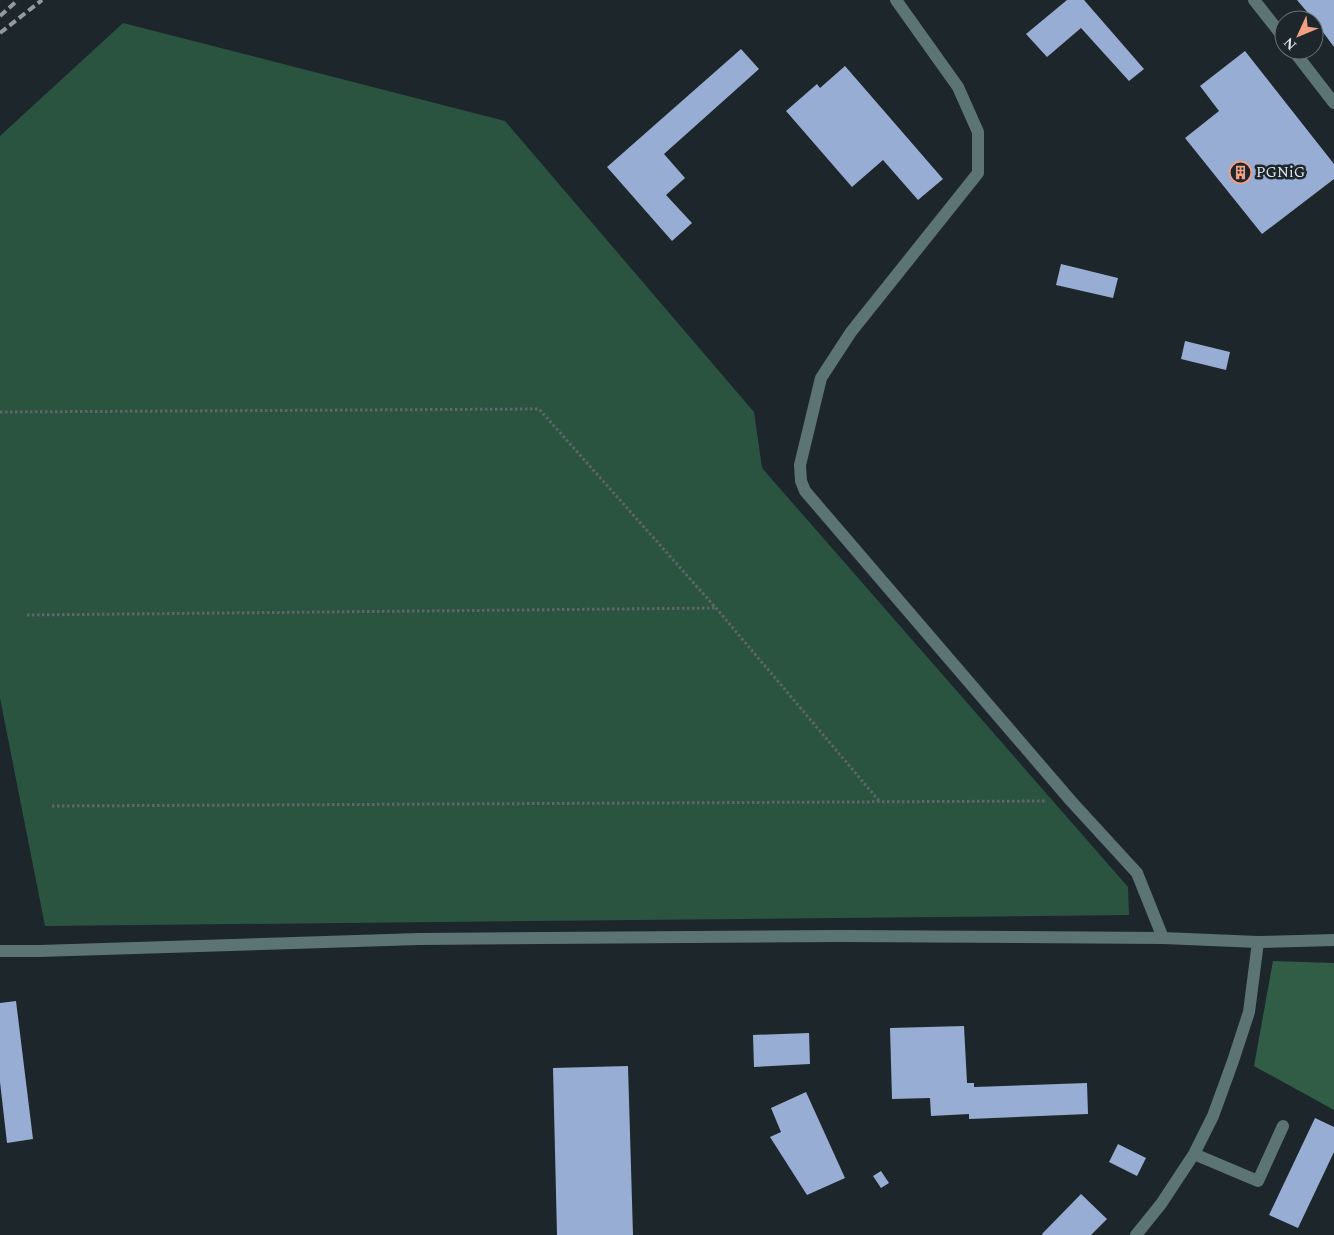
<svg xmlns="http://www.w3.org/2000/svg" width="1334" height="1235" font-family="Spectral,serif">
<style>
.green{fill:#2a5440}
.forest{fill:#315d47}
.building{fill:#98add4}
.lines{fill:none;stroke-linecap:round;stroke-linejoin:round}
.path{stroke:#5e6669;stroke-width:3;stroke-dasharray:2.5 2.5;stroke-linecap:butt}
.minor{stroke:#5c7473;stroke-width:12}
.rail{stroke:#939a9d;stroke-width:4;stroke-dasharray:8 4;stroke-linecap:butt}
.labels{text-anchor:middle;dominant-baseline:central;stroke-width:5;stroke-linejoin:round;paint-order:stroke}
.poi-label{font-size:15px;fill:#dee4e7;stroke:#1d262a;text-anchor:start}
</style>
<rect width="100%" height="100%" fill="#1d262a"/>
<!-- green -->
<path class="green" d="M123,23L505,121L754,412L762,468L1128,887L1129,915L45,926L0,698V136Z"/>
<!-- forest -->
<path class="forest" d="M1273,961L1334,963V1110L1254,1066Z"/>
<!-- building -->
<path class="building" d="M1067,0H1084L1144,69L1129,81L1081,28L1047,57L1026,34Z
M1297,0H1334V47L1314,20Z
M741,49L759,69L664,154L685,178L666,195L692,223L672,241L607,167Z
M1245,51L1334,164V179L1262,234L1185,138L1219,111L1200,86Z
M845,66L943,179L918,200L883,160L852,187L786,111L817,84L820,88Z
M1061,264L1118,278L1113,298L1056,285Z
M1185,341L1230,352L1226,370L1181,359Z
M16,1001L33,1139L7,1143L0,1082V1003Z
M964,1026L967,1083H974V1087L1087,1083L1088,1114L969,1119V1114L931,1116L930,1098L892,1099L890,1028Z
M809,1033L810,1064L754,1067L753,1035Z
M628,1066L633,1235H557L553,1068Z
M806,1092L845,1178L807,1195L770,1137L781,1132L771,1108Z
M1315,1118L1334,1127V1152L1298,1228L1269,1215Z
M1118,1144L1146,1158L1137,1176L1109,1162Z
M881,1171L889,1183L881,1188L873,1176Z
M1081,1194L1107,1219L1091,1235H1043L1042,1234Z"/>
<g class="lines">
<!-- path -->
<path class="path" d="M0,412L539,409L716,608L880,802
M27,615L716,608
M52,806L1045,801"/>
<!-- minor -->
<path class="minor" d="M896,0L958,87L978,132V173L851,332L821,378L800,465L801,481L805,491L1071,801L1137,873L1163,938
M1254,0L1284,38
M1293,50L1334,103
M0,951H39L419,939L840,936L1163,938L1258,942L1334,940
M1194,1154L1258,1181L1283,1126
M1136,1235L1161,1204L1194,1154L1213,1116L1233,1061L1249,1012L1258,942"/>
<!-- rail -->
<path class="rail" d="M0,16L18,0
M0,33L42,0"/>
</g>
<!-- icons -->
<defs>
<symbol id="building-ring" viewBox="-11 -11 22 22"><circle r="9.5" fill="#1d262a" stroke="#f39f85" stroke-width="1.5"/><path d="M-4-6H4V6H1V3H-1V6H-4ZM-2.5-4.3h1.7v1.8h-1.7ZM.8-4.3h1.7v1.8H.8ZM-2.5-1h1.7V.8h-1.7ZM.8-1h1.7V.8H.8Z" fill="#f39f85"/></symbol>
</defs>
<g fill-rule="evenodd">
<use href="#building-ring" x="1228" y="160" width="25" height="25"/>
</g>
<g class="labels">
<!-- poi labels -->
<g class="poi-label">
<text x="1256" y="172">PGNiG</text>
</g>
</g>
<!-- north arrow -->
<g transform="translate(1299 35) rotate(226)"><circle r="24" fill="#1d262a" stroke="#6a7276"/>
<path d="M0-4L9 19L0 12L-9 19Z" fill="#f39f85"/>
<text y="-8" font-size="14" font-weight="bold" text-anchor="middle" fill="#dee4e7">N</text>
</g>
</svg>
